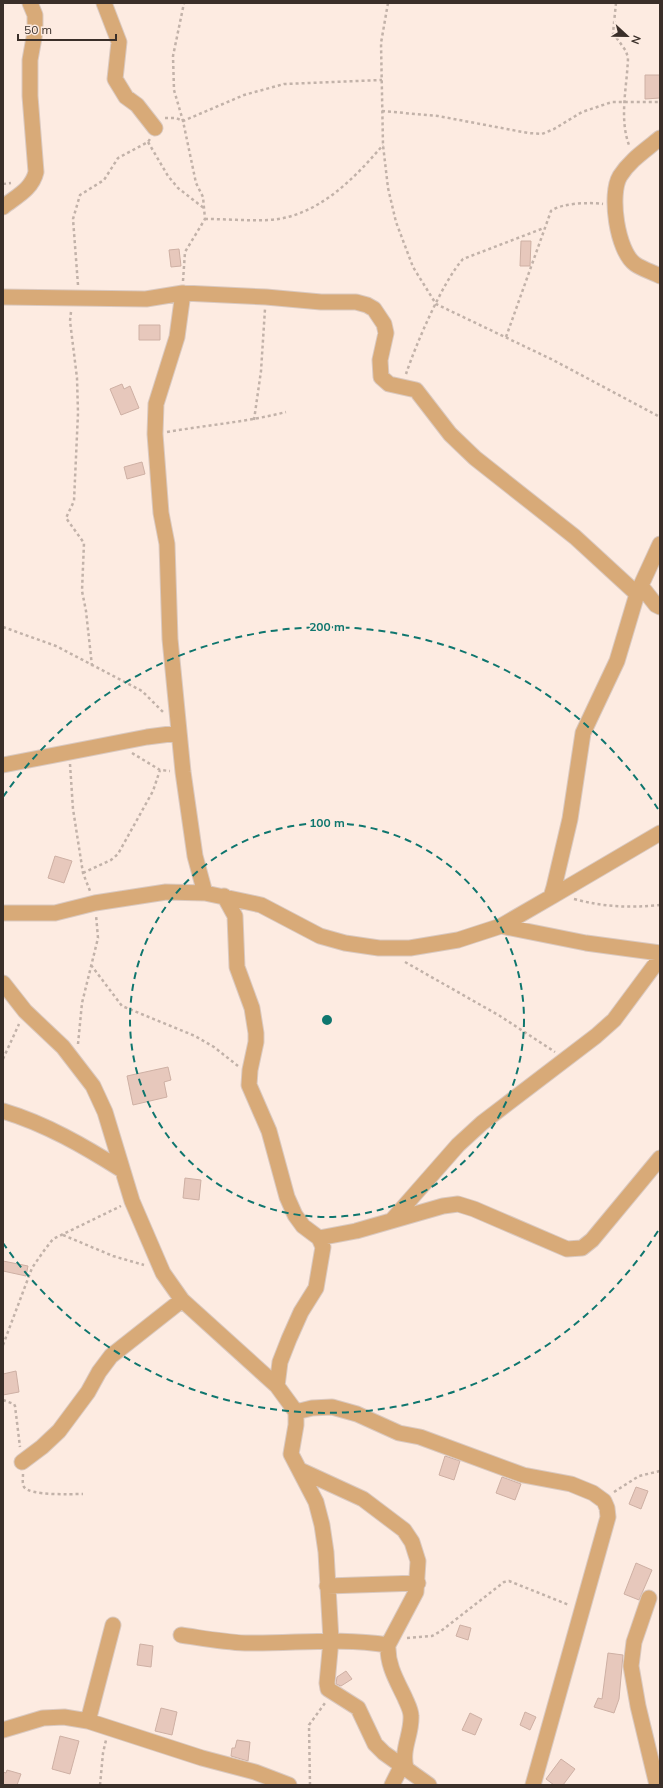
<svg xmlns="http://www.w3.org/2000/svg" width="663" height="1788" font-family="Mulish,sans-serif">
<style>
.building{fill:#e7c8bc;stroke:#ceb0a4}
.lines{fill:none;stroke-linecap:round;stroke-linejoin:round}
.minor-casing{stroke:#dac9c0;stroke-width:17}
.path{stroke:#c2b2a9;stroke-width:2.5;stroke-dasharray:3 3;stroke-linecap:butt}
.minor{stroke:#d8aa78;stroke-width:15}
.ring{fill:none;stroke:#0f766e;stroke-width:2;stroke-dasharray:7 5}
.centre{fill:#0f766e;stroke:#fdebe1;stroke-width:2}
.ring-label{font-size:12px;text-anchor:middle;font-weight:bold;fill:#0f766e;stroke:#fdebe1;stroke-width:3.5;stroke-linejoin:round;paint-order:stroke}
</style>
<rect width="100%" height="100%" fill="#fdebe1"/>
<!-- building -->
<path class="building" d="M645,75H660V98L645,99Z
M521,241H531L530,266H520Z
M179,249L181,266L171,267L169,250Z
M139,325H160V340H139Z
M122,384L124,389L130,386L139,408L121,415L110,389Z
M142,462L145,474L127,479L124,467Z
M55,856L72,861L64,883L48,878Z
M168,1067L171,1080L164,1082L167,1097L133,1105L127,1076Z
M185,1178L201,1180L199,1200L183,1198Z
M3,1261L28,1266L26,1276L3,1271Z
M16,1371L19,1392L3,1395V1374Z
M445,1456L460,1461L454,1480L439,1475Z
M502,1477L521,1484L515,1500L496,1493Z
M636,1487L648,1491L641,1509L629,1504Z
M636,1563L652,1570L639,1600L624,1594Z
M460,1625L471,1628L468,1640L456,1636Z
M140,1644L153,1646L151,1667L137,1665Z
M608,1653L623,1655L619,1699L614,1713L594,1707L598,1698L602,1699Z
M346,1671L352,1679L341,1686L336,1684L337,1677Z
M161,1708L177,1712L172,1735L155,1731Z
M525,1712L536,1717L530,1730L520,1725Z
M470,1713L482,1719L475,1735L462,1730Z
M60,1736L79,1741L70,1774L52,1769Z
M237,1740L250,1742L248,1761L231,1756L232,1748H235Z
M561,1759L575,1769L563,1785H554L546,1779Z
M7,1770L21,1774L17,1785H3V1772L6,1773Z"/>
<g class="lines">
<defs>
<path id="minor" d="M104,3L119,42L115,79L126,97L137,105L155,128
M660,138C646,150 630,160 620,176C609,194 617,251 635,264C642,269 652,272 660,276
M3,207C17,196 32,189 36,172L30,96V60L35,32V15L30,3
M183,293L177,337L156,404L155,434L161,513L167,544L170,639L183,772L195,856L205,893
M3,297L146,299L183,293L266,297L321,302H356L367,305L374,309L384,324L386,333L380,360L381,377L389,384L416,390L450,434L475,458L575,537L637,594
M641,586L656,605L660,607
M3,765L147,737L178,733
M224,896L235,916L237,967L252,1008L256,1033V1042L250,1070L249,1085L269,1131L287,1197L295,1215L303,1226L319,1238L323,1247L316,1288L301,1312L289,1339L280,1362L277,1386
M551,897L660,833
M3,913H55L95,903L166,892L205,893L261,905L320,936L345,943L379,948H410L458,940L501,926L551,897L554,887L570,819L583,733L617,661L637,594L660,544
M501,926L586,943L660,953
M3,983L25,1011L63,1047L93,1086L105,1112L132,1201L163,1273L182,1300L277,1386L296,1412V1425L291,1454L316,1502L322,1525L326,1552L331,1640L327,1683L328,1689L358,1708L375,1744L384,1753L429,1785
M3,1111C46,1124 84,1146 122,1170
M393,1219L458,1145L482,1123L596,1036L614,1020L660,958
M319,1238L356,1231L443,1206L458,1204L474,1209L567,1249L582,1248L592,1240L660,1158
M296,1412L312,1408L332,1407L357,1414L399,1433L420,1437L523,1475L571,1484L593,1493L604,1501L607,1508L608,1517L533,1785
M22,1462L42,1447L59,1431L88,1392L99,1372L111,1356L182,1300
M300,1470L363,1499L404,1530L412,1542L418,1561L416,1592L388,1645C387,1665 397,1681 405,1698C407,1703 411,1710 411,1716C412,1734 401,1749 406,1768
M327,1586L418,1583
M649,1598L634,1642L631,1666L638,1706L657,1785
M181,1635C202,1638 223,1642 245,1643C294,1644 338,1637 388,1645
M88,1721L113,1625
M3,1730L43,1718L64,1717L88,1721L202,1758L255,1772L289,1785
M392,1785L402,1765"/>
</defs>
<!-- minor casing -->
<use href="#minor" class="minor-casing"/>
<!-- path -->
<path class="path" d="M388,3L381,43L383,145L388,188L396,222L413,267L436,304L553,360L660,417
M616,3L613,33L626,51L628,58C627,87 619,118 629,145
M382,111L438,116L528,133L542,134L554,129L582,112L612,102H660
M165,118H176L183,121L244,95L284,84L382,80
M148,142L168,176L178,188L205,209
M3,184L11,183
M205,219C226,219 248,221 269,220C317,217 353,180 383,145
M183,281L185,252L205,219L203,197L196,183L183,121L174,90L173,56L184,3
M78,285L73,219L80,195L104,180L118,158L148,142L150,139
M71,312L70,321L77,378L78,413L74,501L66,518L84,543L82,591L86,611L92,666
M506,337L551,211C561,203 590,202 603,204
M406,374C416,344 443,281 463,259L544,228
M254,420L261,371L265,309
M167,432C207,425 247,422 286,412
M3,627L56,646L142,691L163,712
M132,753L160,770L170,771
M70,764L73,809L83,873L90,891
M83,873L111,860L118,854L153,791L160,770
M574,899C604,907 628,908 660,905
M405,962L500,1016L555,1052
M91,965L122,1006L195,1036L214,1047L238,1066
M78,1044L82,1003L98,938L96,915
M3,1059L19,1024
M63,1235L113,1256L144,1265
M3,1345L32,1268L43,1252L53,1239L121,1206
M3,1400L14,1404L15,1406L20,1447
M23,1474C23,1478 22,1483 24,1487C30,1496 71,1494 83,1494
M614,1492L639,1476L660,1471
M407,1638L432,1636L441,1631L504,1582L509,1581L569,1605
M100,1785L103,1753L106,1740
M310,1785L309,1725L325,1703"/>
<!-- minor -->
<use href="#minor" class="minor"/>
</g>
<!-- distance rings -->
<g class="ring">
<circle cx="327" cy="1020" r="197"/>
<path d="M658 1231A393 393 0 0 1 3 1243M3 797A393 393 0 0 1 658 809"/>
</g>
<circle cx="327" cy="1020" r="6" class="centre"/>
<g class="ring-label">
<text x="327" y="631">200 m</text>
<text x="327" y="827">100 m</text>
</g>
<!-- border -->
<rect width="663" height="1788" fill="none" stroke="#3a2f29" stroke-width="8"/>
<!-- north arrow -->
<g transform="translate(627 36) rotate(112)" stroke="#fdebe1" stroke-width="3" paint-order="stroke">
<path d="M0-3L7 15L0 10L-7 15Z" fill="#3a2f29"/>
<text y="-6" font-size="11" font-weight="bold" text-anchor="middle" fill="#3a2f29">N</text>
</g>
<!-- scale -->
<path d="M18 34v6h98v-6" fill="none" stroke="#3a2f29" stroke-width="2"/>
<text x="24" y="34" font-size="12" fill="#3a2f29" stroke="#fdebe1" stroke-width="3" paint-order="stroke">50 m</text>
</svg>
